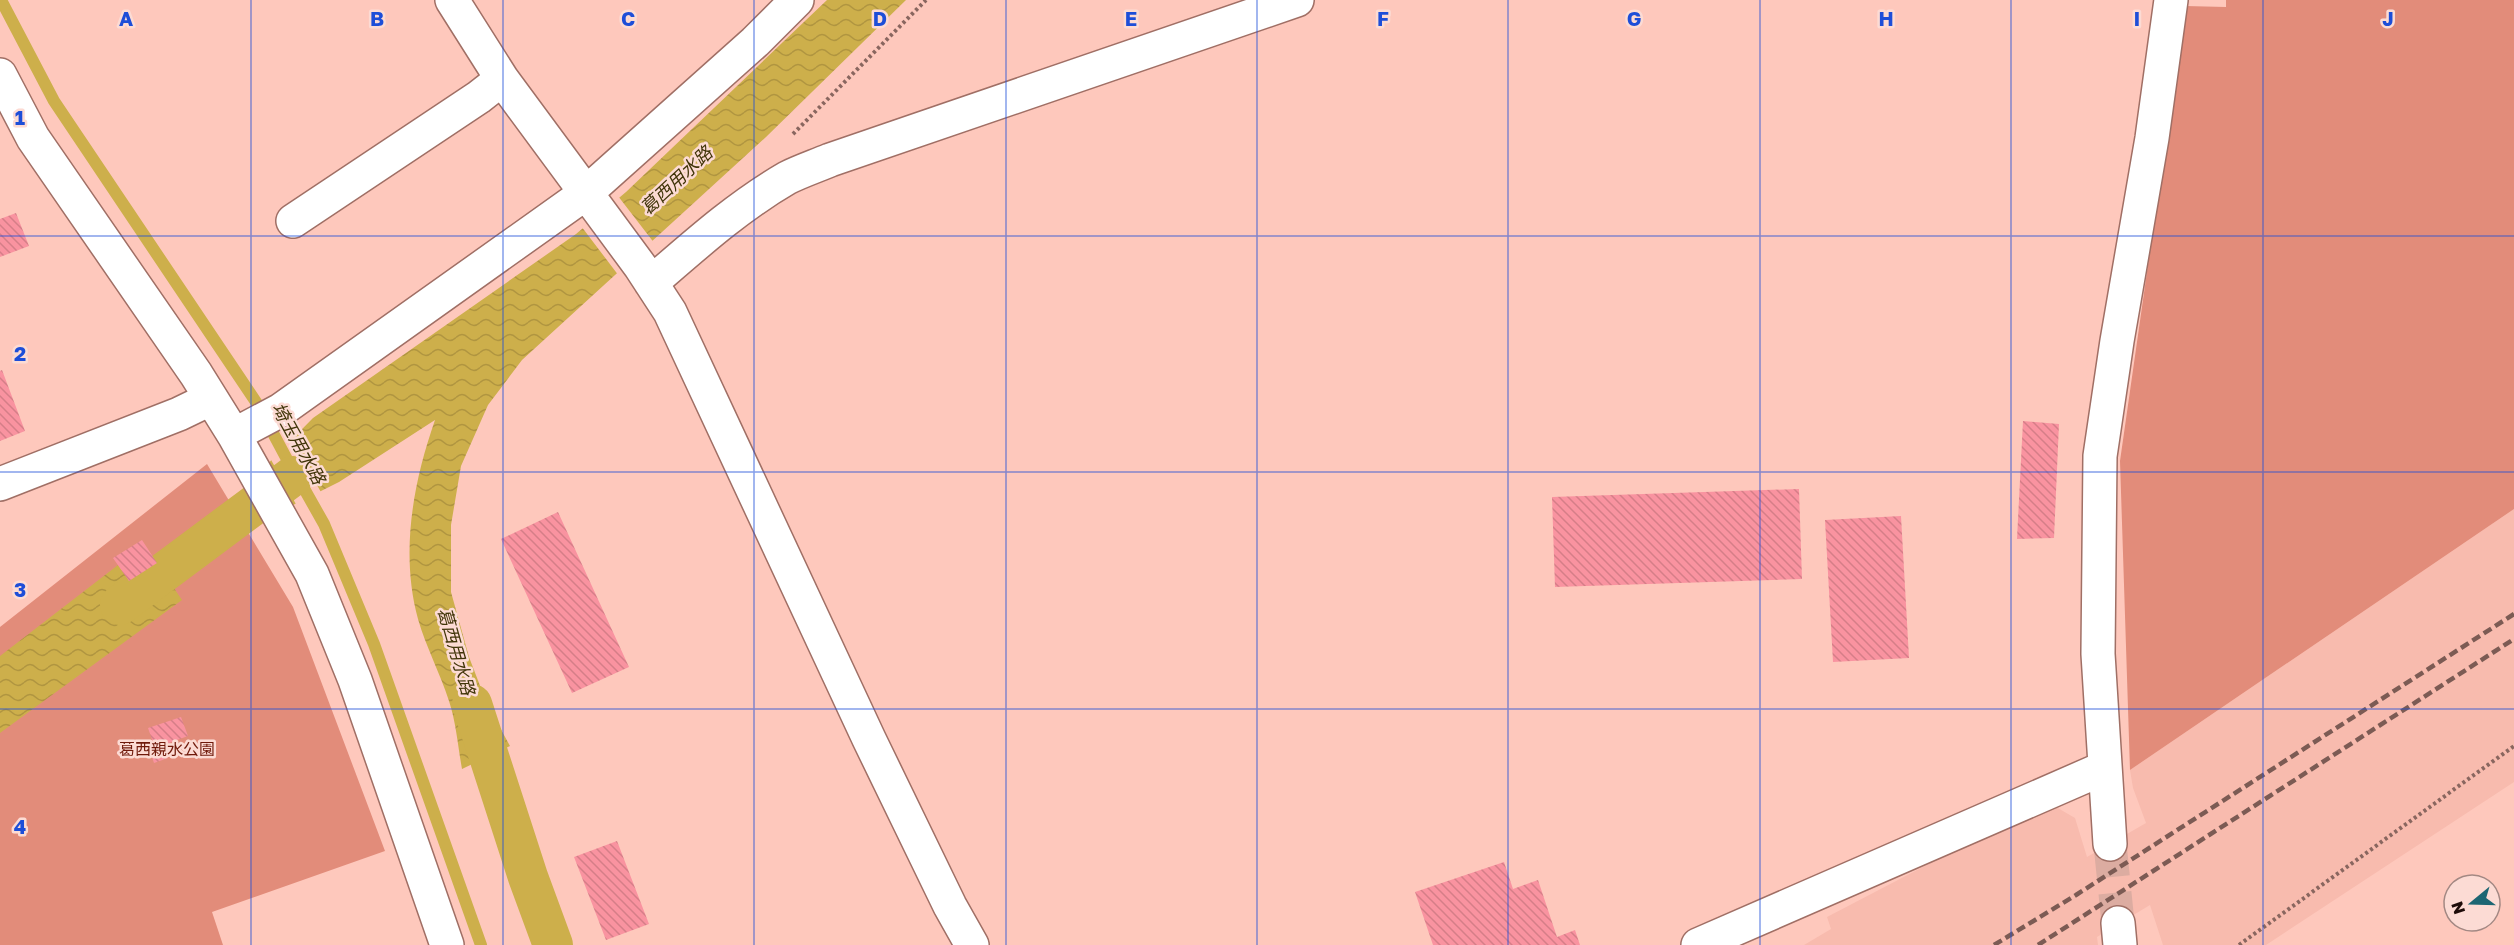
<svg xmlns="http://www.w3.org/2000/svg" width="2514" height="945" font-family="'Golos Text','Noto Sans JP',sans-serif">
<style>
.built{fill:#f8bbae}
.green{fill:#e28c7a}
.water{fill:url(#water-waves)}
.pier{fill:#fec8bc}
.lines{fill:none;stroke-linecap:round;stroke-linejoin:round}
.stream{stroke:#cdaf4b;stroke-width:12}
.canal{stroke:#cdaf4b;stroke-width:40}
.building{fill:url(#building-back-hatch)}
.minor-tunnel{stroke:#dcaca1;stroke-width:33;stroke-dasharray:33 16;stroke-linecap:butt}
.minor-casing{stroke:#a06f65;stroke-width:36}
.path{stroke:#89665f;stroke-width:4;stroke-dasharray:3 3;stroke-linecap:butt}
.minor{stroke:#fff;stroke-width:33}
.rail{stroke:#7c5b54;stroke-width:4.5;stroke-dasharray:9 4.5;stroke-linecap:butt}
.grid{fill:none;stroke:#1d4ed8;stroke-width:1.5;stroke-opacity:0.55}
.labels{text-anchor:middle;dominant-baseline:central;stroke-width:5;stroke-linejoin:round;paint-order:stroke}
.park-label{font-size:16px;fill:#6f190a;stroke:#fcdbd4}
.water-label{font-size:18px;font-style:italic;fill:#413509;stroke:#fcdbd4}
.grid-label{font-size:20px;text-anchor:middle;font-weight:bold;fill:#1d4ed8;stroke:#fcdbd4;stroke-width:5;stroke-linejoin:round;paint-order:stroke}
</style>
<defs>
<pattern id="water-waves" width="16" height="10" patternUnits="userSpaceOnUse" patternTransform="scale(1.5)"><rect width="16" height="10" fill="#cdaf4b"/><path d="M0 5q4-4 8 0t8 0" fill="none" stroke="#b09540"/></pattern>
<pattern id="building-back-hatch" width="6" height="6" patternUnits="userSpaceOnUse" patternTransform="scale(1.5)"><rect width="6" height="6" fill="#f993a0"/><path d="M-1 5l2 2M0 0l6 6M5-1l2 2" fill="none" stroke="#d57e88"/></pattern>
</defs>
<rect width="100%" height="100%" fill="#fec8bc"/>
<!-- built -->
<path class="built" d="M2514,509V782L2266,945H2163L2150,905L2097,937L2098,945H1804L1831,929L1827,917L2036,808L2056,807L2075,818L2087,857L2146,823L2133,788L2130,770Z"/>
<!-- green -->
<path class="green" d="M2226,0H2514V509L2130,770L2120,461L2185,6L2226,7Z
M207,464L293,607L385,851L212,912L223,945H0V627Z"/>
<!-- water -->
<path class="water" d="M827,0H906L766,137L522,360L488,405L461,466L451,525V592L469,657L487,704L510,746L462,769C458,747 456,722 449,701C440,673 426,647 418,619C400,553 413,483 435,420L339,482L259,522L240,492L313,418L576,234L626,192Z
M157,563L182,600L0,733V656L118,565L129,581Z"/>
<!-- pier -->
<path class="pier" d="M618,196L655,244L619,276L581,226Z
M290,437L322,494L297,506L270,458Z"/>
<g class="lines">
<!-- stream -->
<path class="stream" d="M1,0L54,101L258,405L290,465
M302,485L324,524L374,644L481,945"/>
<!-- canal -->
<path class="canal" d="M120,605L293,476
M472,704L528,877L553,945"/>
</g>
<!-- building -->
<path class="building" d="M16,213L29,246L0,257V219Z
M2,370L25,431L0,441V371Z
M2023,421L2059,424L2054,538L2017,539Z
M1799,489L1802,579L1555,587L1552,497Z
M558,512L629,667L572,693L501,539Z
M1901,516L1909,658L1833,662L1825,520Z
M142,540L157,563L129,581L113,558Z
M181,717L188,736L155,748L148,728Z
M164,750L168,758L154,763L151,754Z
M617,841L649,924L606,940L574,857Z
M1504,862L1513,889L1538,880L1557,937L1575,930L1580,945H1433L1415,892Z"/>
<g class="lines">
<!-- minor-tunnel -->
<path class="minor-tunnel" d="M2110,844L2118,923"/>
<defs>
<path id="minor" d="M452,0L502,79L640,266L670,312L869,739L950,906L972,945
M0,75L33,138L196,374L234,435L312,574L355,680L447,945
M293,221L479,97L502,79
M651,283C695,245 737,207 787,178C801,171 816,166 830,160L1297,0
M234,435L281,410L586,193L755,42L797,0
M0,484L179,414L210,399
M2110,844L2098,654L2100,456L2117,341L2152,138L2171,0
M2118,923L2120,945
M1698,945L2104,768"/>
</defs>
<!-- minor casing -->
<use href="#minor" class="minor-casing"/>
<!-- path -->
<path class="path" d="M793,134L926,0
M2239,945L2514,746"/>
<!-- minor -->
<use href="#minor" class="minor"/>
<!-- rail -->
<path class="rail" d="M1994,945L2076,895L2514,614
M2038,945L2514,639"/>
</g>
<!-- grid -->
<path class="grid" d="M251,0V945M503,0V945M754,0V945M1006,0V945M1257,0V945M1508,0V945M1760,0V945M2011,0V945M2263,0V945M0,236H2514M0,472H2514M0,709H2514"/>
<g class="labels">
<!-- park labels -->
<g class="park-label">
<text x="167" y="749">葛西親水公園</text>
</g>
<!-- water labels -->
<g class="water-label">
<text transform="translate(676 180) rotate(-43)">葛西用水路</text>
<text transform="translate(299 443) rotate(61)">埼玉用水路</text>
<text transform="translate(457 651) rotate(74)">葛西用水路</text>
</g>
</g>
<g class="grid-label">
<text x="126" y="26">A</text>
<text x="377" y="26">B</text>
<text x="628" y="26">C</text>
<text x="880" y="26">D</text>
<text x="1131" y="26">E</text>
<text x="1383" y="26">F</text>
<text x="1634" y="26">G</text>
<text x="1886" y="26">H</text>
<text x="2137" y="26">I</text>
<text x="2388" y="26">J</text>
<text x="20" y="125">1</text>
<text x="20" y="361">2</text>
<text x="20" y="597">3</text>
<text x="20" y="834">4</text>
</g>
<!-- north arrow -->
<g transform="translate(2472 903) rotate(251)"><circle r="28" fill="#fcdbd4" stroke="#a38883" stroke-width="1.5"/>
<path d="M0-4.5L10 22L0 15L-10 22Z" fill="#1d6673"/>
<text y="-9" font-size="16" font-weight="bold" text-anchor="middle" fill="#1e0c09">N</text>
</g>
</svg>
